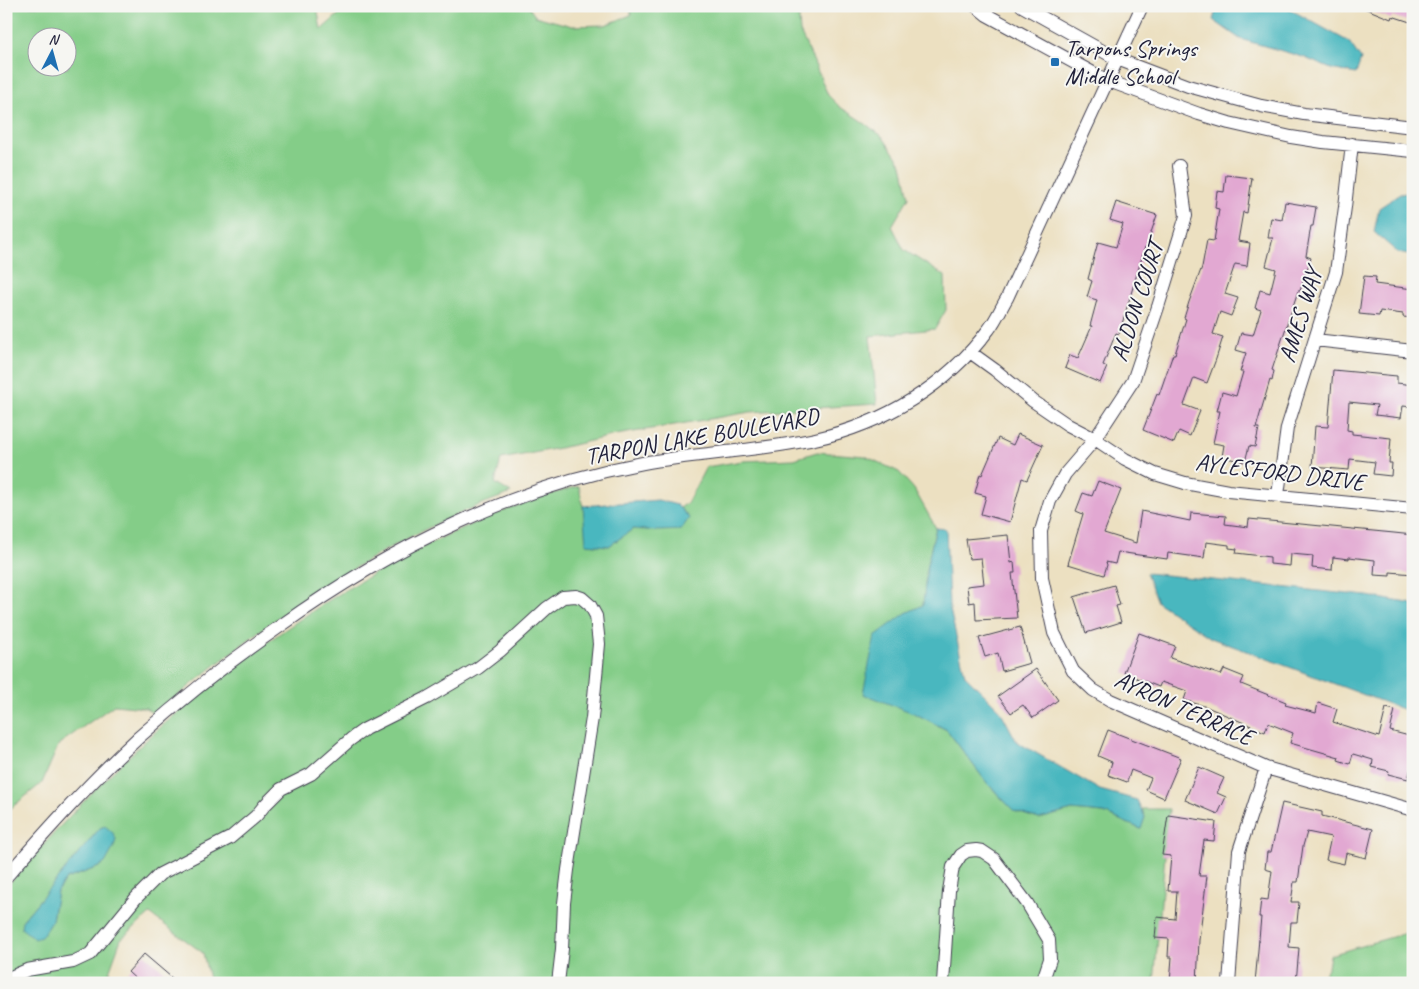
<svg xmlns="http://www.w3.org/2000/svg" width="1419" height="989" font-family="Caveat,sans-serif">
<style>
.green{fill:#84cd88;stroke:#537862;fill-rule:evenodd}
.water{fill:#48b7bf;stroke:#356c7d}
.building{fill:#e2a8d2}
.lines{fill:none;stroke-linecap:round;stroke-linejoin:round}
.minor-casing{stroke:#403e4f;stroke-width:14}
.minor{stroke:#fff;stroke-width:12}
.poi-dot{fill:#1f6fb2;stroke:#f6f6f2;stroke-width:2}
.labels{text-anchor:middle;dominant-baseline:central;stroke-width:4;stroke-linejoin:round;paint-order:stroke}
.poi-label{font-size:24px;fill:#22223b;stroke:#f6f6f2;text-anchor:start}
.street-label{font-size:24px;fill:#22223b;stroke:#f6f6f2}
</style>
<rect width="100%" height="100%" fill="#f6f6f2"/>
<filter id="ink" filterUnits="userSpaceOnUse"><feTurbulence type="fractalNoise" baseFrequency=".02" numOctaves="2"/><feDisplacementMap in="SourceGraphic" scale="10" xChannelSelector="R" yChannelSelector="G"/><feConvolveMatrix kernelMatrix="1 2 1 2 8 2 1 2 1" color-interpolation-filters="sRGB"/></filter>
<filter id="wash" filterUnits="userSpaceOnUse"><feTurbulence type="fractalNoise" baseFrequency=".0096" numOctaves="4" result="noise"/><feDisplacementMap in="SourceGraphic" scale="20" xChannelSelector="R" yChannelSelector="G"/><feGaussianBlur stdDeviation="1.12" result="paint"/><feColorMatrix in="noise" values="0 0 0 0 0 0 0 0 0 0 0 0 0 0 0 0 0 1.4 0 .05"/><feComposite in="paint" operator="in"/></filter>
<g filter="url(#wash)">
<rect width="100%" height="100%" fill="#ece0c1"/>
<!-- green -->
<path class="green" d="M6,6H317L321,30L348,6H528L535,16L572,26L605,25L631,15V6H798L800,32L810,53L828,95L840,107L860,120L882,136L902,165L909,197L892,226L904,250L945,276L946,310L935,329L870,336L877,404L750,412L616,435L560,448L501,459L495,483L511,493C379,540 261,624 155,715L146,708L114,705L59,744L42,783L11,808L6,814ZM38,38H68V68H38Z
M817,452L865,456L899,472L914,489L936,528L927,565L923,606L906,613L916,714L947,730L987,783L1014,811L1039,819L1072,810L1104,813L1141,829L1145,817L1142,809H1169L1154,983H210L203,953L150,914L121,939L105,983H6V887C49,838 93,789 141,745C262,634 420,529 579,486L583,506L587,544L609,546L633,529L689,518L680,508L687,503L706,467L742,461L794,459ZM105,826L99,867L66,879L57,891L52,920L41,937L22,921L100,828Z
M1413,931V983H1319L1328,968L1330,955Z"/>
<!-- water -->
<path class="water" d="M1217,6H1284L1349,42L1361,59L1356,74L1331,69L1303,57L1240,39L1213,20Z
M1413,192V256L1398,253L1374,232L1379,208L1400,194Z
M658,500L677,505L689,518L681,530L658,531L633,529L609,546L586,544L583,506Z
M936,528L946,529L949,605L965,675L1000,710L1017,742L1100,790L1137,800L1145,817L1141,829L1104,813L1072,810L1039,819L1014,811L987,783L947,730L916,714L863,694L875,636L906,613L923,605L927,565Z
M1146,573L1367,596L1413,604V713L1211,638L1157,602Z
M105,826L113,833L116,839L114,847L105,863L99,867L66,879L57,891L52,920L41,937L35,939L21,928L22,921L100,828Z"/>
<g id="blocks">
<!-- building -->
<path class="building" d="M1359,6H1413V23L1392,16L1391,19Z
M1226,175L1252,178L1247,213L1243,212L1238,241L1250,243L1247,266L1235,264L1225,294L1238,298L1231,316L1220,312L1213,334L1223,337L1216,359L1207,383L1194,378L1184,405L1200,411L1190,436L1179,431L1174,443L1143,430L1157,394L1159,395L1173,354H1175L1186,319L1184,318L1189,302L1202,267L1207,240L1214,241L1219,209L1215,208L1217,191L1224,192Z
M1116,202L1157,215L1146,247H1145L1119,334L1116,333L1103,365L1107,367L1100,383L1065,368L1070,355L1078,358L1092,326H1090L1097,300L1087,297L1092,281L1088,279L1098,242L1116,247L1123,224L1110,220Z
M1285,202L1316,207L1313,226H1311L1306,256L1311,258L1300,291H1298L1272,370L1274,371L1272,381L1270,380L1256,428H1259L1255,447L1249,446L1245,462L1222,457L1224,445L1213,443L1220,411H1217L1222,392L1236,396L1243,372H1240L1246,353L1236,350L1241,333L1253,335L1261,310L1255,308L1260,290L1270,293L1276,269L1266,266L1273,238H1268L1271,218L1282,220Z
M1364,276L1376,277L1375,284L1413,289V318L1403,317V314L1380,311L1379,316L1359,314Z
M1333,370L1397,376V383L1413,385L1412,407L1403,406L1401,418L1375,415L1377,405L1349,402L1347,430L1352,431V434L1391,438L1389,463H1392L1391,476L1373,474L1375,462L1350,459L1349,470L1312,467L1315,426L1328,427Z
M1018,434L1043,445L1027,480L1022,478L1010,522L981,514L986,496L975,493L980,474L982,475L998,438L1013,445Z
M1098,481L1121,490L1104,533L1136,543L1141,511L1190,521L1191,513L1226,516L1225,524L1248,527L1249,519L1394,533L1413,535V574L1390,572V576L1374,575L1375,560L1349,557V559L1333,557L1332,570L1312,568L1313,556L1291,554L1290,566L1270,564V557L1236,553L1237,549L1229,548V545L1206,542L1204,558L1168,553L1167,559L1118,552L1115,564L1106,562L1107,565L1104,575L1068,564L1083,514L1076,511L1083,493L1092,496Z
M1008,535L1011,563L1014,562L1015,573H1012L1017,618L976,620L975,602L969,603L967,586L984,584L981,558L969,559L966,539Z
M1114,585L1120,605L1116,606L1121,622L1086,633L1074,597Z
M1020,627L1030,663L1002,671L998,653L985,657L979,638Z
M1139,633L1175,646L1170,658L1221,675L1224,669L1244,677L1241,684L1286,702L1285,705L1316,713L1318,703L1337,709L1333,722L1379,737L1386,708L1395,710L1390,731L1413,737V759L1408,779L1388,774L1389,771L1372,767L1373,760L1353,754L1350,764L1338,760L1339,757L1290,743L1293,733L1268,723L1265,732L1207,707L1184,700L1187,691L1161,682L1159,687L1124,673Z
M1036,669L1058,700L1033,718L1023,705L1011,713L998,696Z
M1108,730L1181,758L1164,798L1146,790L1151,778L1131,770L1127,782L1108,775L1112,762L1098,756Z
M1199,767L1224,778L1217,793L1226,797L1218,814L1185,800Z
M1282,803L1322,812V816L1373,829L1366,858L1346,853L1344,864L1326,860L1331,837L1307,832L1303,846L1298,882H1294L1291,902H1299L1297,922H1291L1289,947L1299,948L1296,983H1255L1261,917H1259L1261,899L1268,900L1272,871L1265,869L1267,852H1271Z
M1168,815L1216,822L1214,841L1204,840L1199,876H1207L1199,940L1197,983H1170L1172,957H1168L1169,939L1155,938L1157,917L1175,919L1177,891H1168L1171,856L1162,855Z
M144,954L178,983H140L128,972Z"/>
</g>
</g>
<g filter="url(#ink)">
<use href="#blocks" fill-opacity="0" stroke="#403e4f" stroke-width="1"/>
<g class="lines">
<defs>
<path id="minor" d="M976,6L987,15L1106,80L1199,114L1229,123L1291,137L1323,142L1413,151
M1022,6L1117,59L1188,86L1261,106L1304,114L1413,127
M1179,166L1186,216L1158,307L1133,381L1095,439L1065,474L1050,501L1041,531L1042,578L1054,633L1073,671L1093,690L1110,700L1266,768L1413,810
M1315,340L1413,351
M970,352L995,370L1033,401L1068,425L1095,439L1125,459L1155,474L1185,483L1228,491L1413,509
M1278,495L1287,428L1336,272L1345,207L1352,144
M6,877C48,829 91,781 138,738C183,698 230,661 279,627C335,587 393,552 455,524C515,496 578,475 643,463C700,453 758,451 815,439C883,424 947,386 989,329C996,320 1001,308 1007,298L1142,6
M6,979L27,970L73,962L90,954L136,898L160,874L230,838L256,816L264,806L281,789L311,774L351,739L365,729L427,698L478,668L500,651L547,608L563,597L576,596L582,598L590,605L596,616L599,644L592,718L568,870L564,903L562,949L558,983
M943,983L949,891L953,867L961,855L967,851L976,850L982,851L994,859L1027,903L1049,940L1050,959L1042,983
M1229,983L1239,851L1266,768"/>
</defs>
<!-- minor casing -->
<use href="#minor" class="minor-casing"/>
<!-- minor -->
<use href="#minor" class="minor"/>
</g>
</g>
<!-- markers -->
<rect class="poi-dot" x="1050" y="57" width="10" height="10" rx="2.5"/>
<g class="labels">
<!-- poi labels -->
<g class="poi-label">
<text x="1065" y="48">Tarpons Springs<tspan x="1065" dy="28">Middle School</tspan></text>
</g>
<!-- street labels -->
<g class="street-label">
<text transform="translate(1137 301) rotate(-72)">ALDON COURT</text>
<text transform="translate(1300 315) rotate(-73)">AMES WAY</text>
<text transform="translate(702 436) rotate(-10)">TARPON LAKE BOULEVARD</text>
<text transform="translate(1280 472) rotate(7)">AYLESFORD DRIVE</text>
<text transform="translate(1184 708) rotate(24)">AYRON TERRACE</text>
</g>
</g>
<!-- margin -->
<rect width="1419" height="989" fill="none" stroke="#f6f6f2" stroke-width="25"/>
<!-- north arrow -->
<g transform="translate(52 52) rotate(6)"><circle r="24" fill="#f6f6f2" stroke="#a1a1a9"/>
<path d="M0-4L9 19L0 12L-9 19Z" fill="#1f6fb2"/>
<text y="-8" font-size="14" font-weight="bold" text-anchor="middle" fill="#22223b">N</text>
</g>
</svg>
